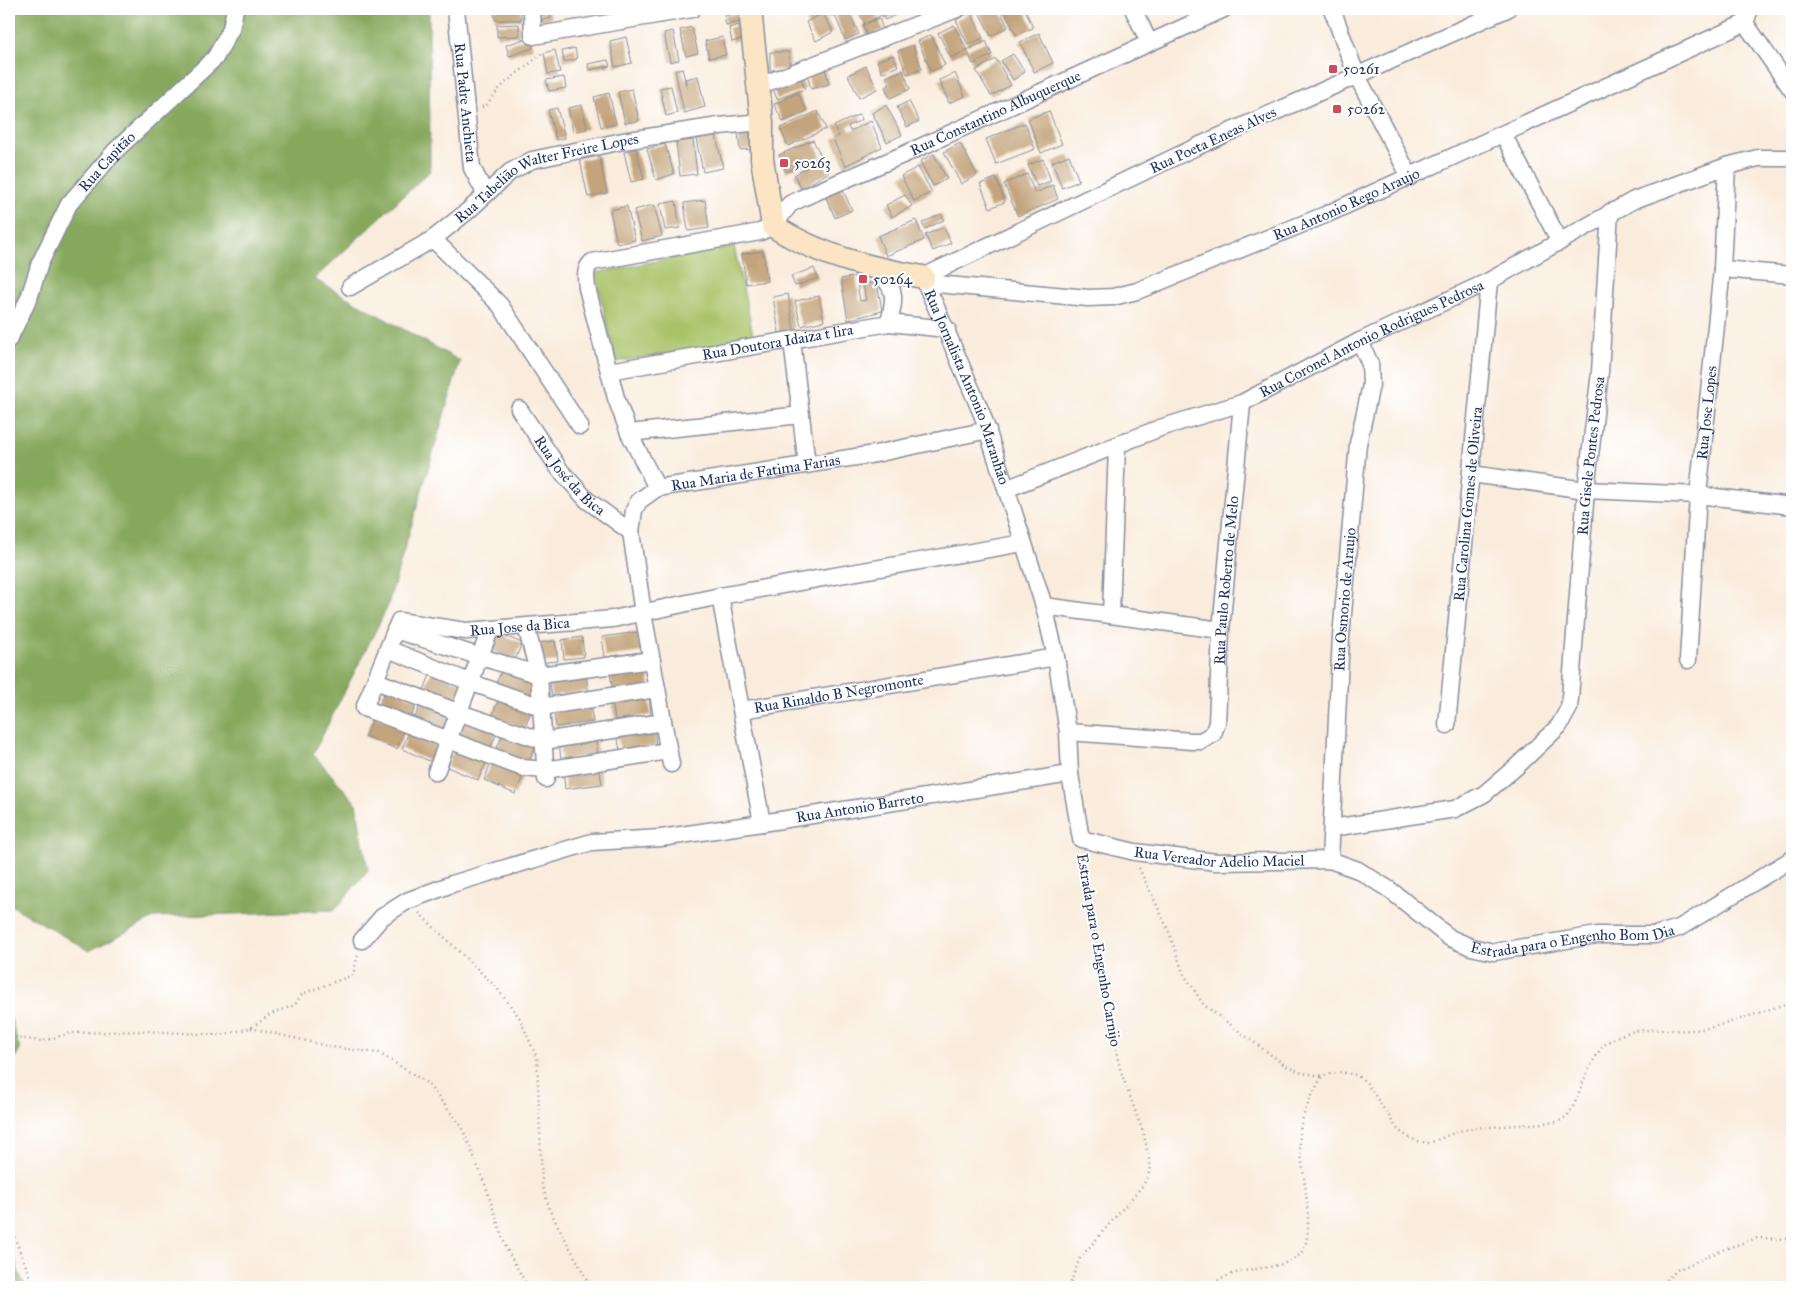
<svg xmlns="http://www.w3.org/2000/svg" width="1801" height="1296" font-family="'IM FELL Great Primer',serif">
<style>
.green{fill:#a8c268;stroke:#627863}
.forest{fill:#86a85c;stroke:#506c5d}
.building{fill:#c3a47c}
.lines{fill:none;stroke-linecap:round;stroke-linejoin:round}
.street-casing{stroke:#8a8e9d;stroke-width:19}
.secondary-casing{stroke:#8a8e9d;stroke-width:25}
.path{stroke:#8a8e9d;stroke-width:2.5;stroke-dasharray:1 4;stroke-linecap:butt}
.street{stroke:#fff;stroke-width:16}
.secondary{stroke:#fce5c4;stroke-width:22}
.poi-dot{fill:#d1495b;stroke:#fff;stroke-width:2}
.labels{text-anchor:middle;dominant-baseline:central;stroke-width:4;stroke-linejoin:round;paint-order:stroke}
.poi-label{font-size:15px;fill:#1b2f5e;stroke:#fff;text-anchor:start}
.street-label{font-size:15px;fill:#1b2f5e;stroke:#fff}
</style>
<rect width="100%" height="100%" fill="#fff"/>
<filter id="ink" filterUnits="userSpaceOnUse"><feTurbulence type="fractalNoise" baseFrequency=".02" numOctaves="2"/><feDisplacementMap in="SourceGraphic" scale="10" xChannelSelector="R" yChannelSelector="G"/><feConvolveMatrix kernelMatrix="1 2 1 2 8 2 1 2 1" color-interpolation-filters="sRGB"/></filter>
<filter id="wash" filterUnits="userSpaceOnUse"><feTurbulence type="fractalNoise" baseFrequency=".0096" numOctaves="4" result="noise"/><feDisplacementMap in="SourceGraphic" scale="20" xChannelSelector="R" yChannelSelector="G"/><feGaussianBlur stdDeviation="1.12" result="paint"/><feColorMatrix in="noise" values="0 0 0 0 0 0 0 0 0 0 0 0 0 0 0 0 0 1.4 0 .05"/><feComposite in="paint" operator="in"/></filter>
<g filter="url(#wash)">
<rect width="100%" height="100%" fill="#f9ecdc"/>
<!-- green -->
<path class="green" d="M734,246L754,339L616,362L595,273Z"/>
<!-- forest -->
<path class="forest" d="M9,9H429L430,171L314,279L460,361L387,608L313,754L356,803L368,870L335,910L156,917L89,951L9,904Z
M9,1012L20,1050L9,1066Z
M9,1238L19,1274L26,1287H9Z"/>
<g id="blocks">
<!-- building -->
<path class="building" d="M494,9H521V20H495Z
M535,9H549L551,18L538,21Z
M827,9H848L859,34L845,40L835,15L830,16Z
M857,9H876L880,16L867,23L879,18L883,30L867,36L863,25L865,24Z
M880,9H903L904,11L885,20Z
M987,9H999L1008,27L991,36L979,12Z
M1004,9H1025L1033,28L1016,35Z
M971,12L983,38L968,45L956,20Z
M739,13L741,22L726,25L724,16Z
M823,13L833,32L816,41L806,22Z
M519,24V36L497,37V25Z
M739,25L742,39L732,42L729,28Z
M954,25L967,50L951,58L938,33Z
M692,27L698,53L686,56L680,30Z
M673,31L679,60L670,62L664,33Z
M1039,33L1053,63L1034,72L1020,42Z
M931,35L945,65L931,71L918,41Z
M530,37L533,48L509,56L506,45Z
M626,37L632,63L615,67L610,41Z
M722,37L726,55L709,58L705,41Z
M986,41L992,55L973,64L967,50Z
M913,45L922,69L907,74L898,51Z
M575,48L577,59L564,62L562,51Z
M555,50L560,72L548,74L544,53Z
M770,52H789L790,69L770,70Z
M1013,54L1025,72L1013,80L1001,61Z
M893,55L898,66L882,73L877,61Z
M996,59L1011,85L991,96L976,70Z
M608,60L610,66L589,70L588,64Z
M824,65L829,84L811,89L806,70Z
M866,66L877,89L859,98L848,75Z
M682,68L687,88L685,79L698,76L705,107L684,113L675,70Z
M903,70L910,89L890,98L885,87L890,85L886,77Z
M955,73L965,96L949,103L939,80Z
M800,76L805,89L777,99L772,86Z
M564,77L566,88L549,91L546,80Z
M671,86L677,113L666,116L660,88Z
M632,89L639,121L625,123L618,92Z
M609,93L616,124L601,127L594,97Z
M798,93L807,111L783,122L774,104Z
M909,101L919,121L907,127L897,107Z
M582,105L587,129L573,132L568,108Z
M886,105L902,135L887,142L872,113Z
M557,108L565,138L556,140L548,110Z
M818,111L826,129L788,146L780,128Z
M1049,111L1062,144L1041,153L1028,119Z
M860,114L862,120L848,126L850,131L871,121L882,147L845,166L833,139L839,136L834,126Z
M1025,123L1035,149L996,164L986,139Z
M752,131L754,149L740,150L738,133Z
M716,135L723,168L703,172L696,139Z
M693,140L697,174L680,176L676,142Z
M813,140L821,156L786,172L779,155Z
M960,143L977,175L961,184L944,152Z
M665,144L674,174L656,180L647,149Z
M636,149L644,179L631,182L624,152Z
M934,154L947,179L933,186L920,161Z
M1069,155L1079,181L1062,188L1052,162Z
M599,156L607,193L588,197L580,160Z
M821,159L829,172L802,189L794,175Z
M1043,159L1051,181L1037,186L1028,165Z
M918,167L932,192L914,201L901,176Z
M1027,174L1035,193L1053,185L1058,199L1018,216L1004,184Z
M996,178L1005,202L990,208L980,184Z
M841,186L852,210L835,218L824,193Z
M905,195L912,206L892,217L886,205Z
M705,200L709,228L688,231L684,203Z
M676,201L680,228L665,230L660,204Z
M654,205L662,236L642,241L634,210Z
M627,206L635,240L617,244L610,210Z
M941,214L944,220L925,229L922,223Z
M916,220L924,240L886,256L878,236Z
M944,227L951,243L933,251L925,235Z
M763,251L767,281L746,284L742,254Z
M814,268L818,278L795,286L791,276Z
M856,276L860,301L866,300L863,284L877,282L882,311L848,320L841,279Z
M788,294L794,331L779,333L773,297Z
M819,296L824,321L801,326L795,301Z
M639,632L642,652L605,657L602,637Z
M497,633L522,643L515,660L490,650Z
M582,637L584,657L564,659L562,640Z
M555,641L558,661L537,663L535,643Z
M503,667L535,680L527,700L495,686Z
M647,668L650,687L613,692L610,673Z
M432,670L463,684L455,703L424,690Z
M586,672L588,691L552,696L549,677Z
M387,687L418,700L410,720L378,707Z
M649,695L651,715L615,720L612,701Z
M500,696L532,709L524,729L492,716Z
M422,700L454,714L446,734L414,720Z
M590,703L593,722L556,727L553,708Z
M374,716L405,729L397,749L365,736Z
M465,718L497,732L489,752L457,738Z
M654,727L656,746L620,751L617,732Z
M410,729L442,743L434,763L402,749Z
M504,732L535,746L527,766L495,752Z
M595,735L598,754L561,760L559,741Z
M455,747L487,760L478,780L447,767Z
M492,760L524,774L515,794L484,780Z
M599,765L602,784L565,789L563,770Z"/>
</g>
</g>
<g filter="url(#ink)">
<use href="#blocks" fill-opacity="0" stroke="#8a8e9d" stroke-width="1"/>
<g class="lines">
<defs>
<g id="street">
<path id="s1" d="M456,9L472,168L485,193"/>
<path d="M532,9L533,36L692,9"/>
<path d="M1133,9L1149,42"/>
<path d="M1332,9L1356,74L1410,177"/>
<path id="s2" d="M1507,9L1198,146L923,277L982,414L1044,606L1056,657L1068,732L1070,774L1081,839L1135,852L1216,862L1330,860L1358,870L1390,890L1450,938L1471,947L1494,952L1597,935H1655L1679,928L1792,859"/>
<path d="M1745,23L1792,90"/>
<path d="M1745,23L1750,9"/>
<path d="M759,86L957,9"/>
<path d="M1503,134L1560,242"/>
<path d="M433,239L500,305L580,426"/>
<path d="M874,268C896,288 896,294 889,323"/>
<path d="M1722,269L1792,275"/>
<path id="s3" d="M926,283L1088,298L1113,297L1137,291L1325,215L1745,23"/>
<path id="s4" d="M350,287L433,239L469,210L510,172L532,160L623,141L719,126L762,122"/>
<path id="s5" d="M9,339L29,298L40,263L69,204L116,150L215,58L231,29L235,9"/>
<path d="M792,341L807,465"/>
<path id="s6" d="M609,371L889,323L947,329"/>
<path id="s7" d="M519,409L560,470L587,500L631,532"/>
<path d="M629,433L801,415"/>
<path d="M1471,474L1586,490L1698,495L1792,506"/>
<path id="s8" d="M657,488L629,433L616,398L587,288C586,278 584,269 592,262L760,232L773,226L790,204L802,198L905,154L1224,9"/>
<path id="s9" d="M1006,489L1160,428L1242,403L1360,341L1489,281L1634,200L1727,166L1758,158H1792"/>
<path id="s10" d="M720,596L762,823L1070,774"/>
<path d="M1044,606L1221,630"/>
<path d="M1111,615L1117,446"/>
<path d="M526,627L539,675L546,779"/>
<path d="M395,630L539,675L652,660"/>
<path d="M388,649L472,683L541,707L656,689"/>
<path id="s11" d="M1688,660L1698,495L1722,269L1727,166"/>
<path d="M376,681L460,713L544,741L663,722"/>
<path id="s12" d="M742,710L1056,657"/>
<path id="s13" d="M1447,725L1489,281"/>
<path id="s14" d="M1068,732L1192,741H1201L1213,734L1217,723L1221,630L1242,403"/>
<path id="s15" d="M668,751L545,770L523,768L364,708L399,621L466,631L613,619L720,596L1023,543"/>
<path id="s16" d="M671,764L643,613L631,532L634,510L639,501L657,488L875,454L988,430"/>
<path d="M436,772L490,630"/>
<path id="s17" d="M1332,828L1455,809L1484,794L1516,767L1559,726L1569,708L1570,698L1586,490L1600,372L1610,212"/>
<path id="s18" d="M1330,860L1341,637L1358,444L1371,385L1370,364L1360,341"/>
<path d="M362,940L382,917L407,901L452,884L592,842L661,838L762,823"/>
</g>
<path id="secondary" d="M750,9L762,122V159L773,226C820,256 869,268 923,277"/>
</defs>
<!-- street casing -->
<use href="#street" class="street-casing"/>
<!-- secondary casing -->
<use href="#secondary" class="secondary-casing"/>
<!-- path -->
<path class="path" d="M482,107L486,106C504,78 519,75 541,54L542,51
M1139,868L1168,929L1183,973L1204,1005L1286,1066L1302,1073L1322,1076L1341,1072L1356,1075L1366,1082L1398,1130L1408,1137L1417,1141L1429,1143L1459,1131L1475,1128L1558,1122L1567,1116L1572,1109C1581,1090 1591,1055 1608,1042C1637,1021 1675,1035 1708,1028C1736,1022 1765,1010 1792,1002
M419,913L496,987L519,1017L537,1058L542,1184L550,1211L591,1287
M251,1028L332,1047L379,1053L427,1083L462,1127L486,1187L506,1248L528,1287
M9,1029L16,1038L43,1041L71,1033L146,1031L221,1035L251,1028L271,1014L295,1005L302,994L353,975L358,954
M9,1223L34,1287
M1069,1287L1080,1258L1144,1184L1151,1168L1144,1135L1121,1072L1106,1009L1083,855
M1204,1287C1217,1281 1230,1274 1243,1271C1262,1267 1282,1268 1298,1256C1321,1239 1297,1158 1300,1132C1302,1112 1313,1094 1322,1076
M1659,1287L1677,1270L1722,1250L1757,1238L1792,1239"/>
<!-- street -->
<use href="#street" class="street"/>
<!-- secondary -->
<use href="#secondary" class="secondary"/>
</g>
</g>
<!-- markers -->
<g class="poi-dot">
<rect x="1328" y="64" width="10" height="10" rx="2.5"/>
<rect x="1332" y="104" width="10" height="10" rx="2.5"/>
<rect x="779" y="158" width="10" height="10" rx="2.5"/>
<rect x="858" y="274" width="10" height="10" rx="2.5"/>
</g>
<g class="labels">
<!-- poi labels -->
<g class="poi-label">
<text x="1343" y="69">50261</text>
<text x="1347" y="109">50262</text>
<text x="794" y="163">50263</text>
<text x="873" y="279">50264</text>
</g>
<!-- street labels -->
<g class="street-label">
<text stroke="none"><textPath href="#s1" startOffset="94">Rua Padre Anchieta</textPath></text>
<text stroke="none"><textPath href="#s8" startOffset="678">Rua Constantino Albuquerque</textPath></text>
<text transform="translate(1213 140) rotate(-25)">Rua Poeta Eneas Alves</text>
<text stroke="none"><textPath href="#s5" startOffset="205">Rua Capitão</textPath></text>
<text stroke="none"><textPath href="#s4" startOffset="229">Rua Tabelião Walter Freire Lopes</textPath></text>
<text stroke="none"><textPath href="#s3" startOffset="439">Rua Antonio Rego Araujo</textPath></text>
<text stroke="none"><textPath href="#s9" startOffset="396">Rua Coronel Antonio Rodrigues Pedrosa</textPath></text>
<text stroke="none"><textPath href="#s6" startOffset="171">Rua Doutora Idaiza t lira</textPath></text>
<text stroke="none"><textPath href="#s2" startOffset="761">Rua Jornalista Antonio Maranhão</textPath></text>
<text stroke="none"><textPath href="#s11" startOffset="248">Rua Jose Lopes</textPath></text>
<text stroke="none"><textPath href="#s17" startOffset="532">Rua Gisele Pontes Pedrosa</textPath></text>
<text stroke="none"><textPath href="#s16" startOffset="390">Rua Maria de Fatima Farias</textPath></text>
<text stroke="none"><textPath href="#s7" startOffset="84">Rua José da Bica</textPath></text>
<text stroke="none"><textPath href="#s13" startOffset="222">Rua Carolina Gomes de Oliveira</textPath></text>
<text stroke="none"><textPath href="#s14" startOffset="302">Rua Paulo Roberto de Melo</textPath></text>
<text stroke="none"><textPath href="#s18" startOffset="261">Rua Osmorio de Araujo</textPath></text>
<text stroke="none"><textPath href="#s15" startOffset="532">Rua Jose da Bica</textPath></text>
<text stroke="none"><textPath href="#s12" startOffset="98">Rua Rinaldo B Negromonte</textPath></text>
<text stroke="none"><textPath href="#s10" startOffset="330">Rua Antonio Barreto</textPath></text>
<text stroke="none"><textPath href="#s2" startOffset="1370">Rua Vereador Adelio Maciel</textPath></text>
<text stroke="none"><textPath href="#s2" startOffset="1751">Estrada para o Engenho Bom Dia</textPath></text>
<text transform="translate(1099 950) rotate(80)">Estrada para o Engenho Carnijo</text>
</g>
</g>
<!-- margin -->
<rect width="1801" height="1296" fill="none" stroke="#fff" stroke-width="30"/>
</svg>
